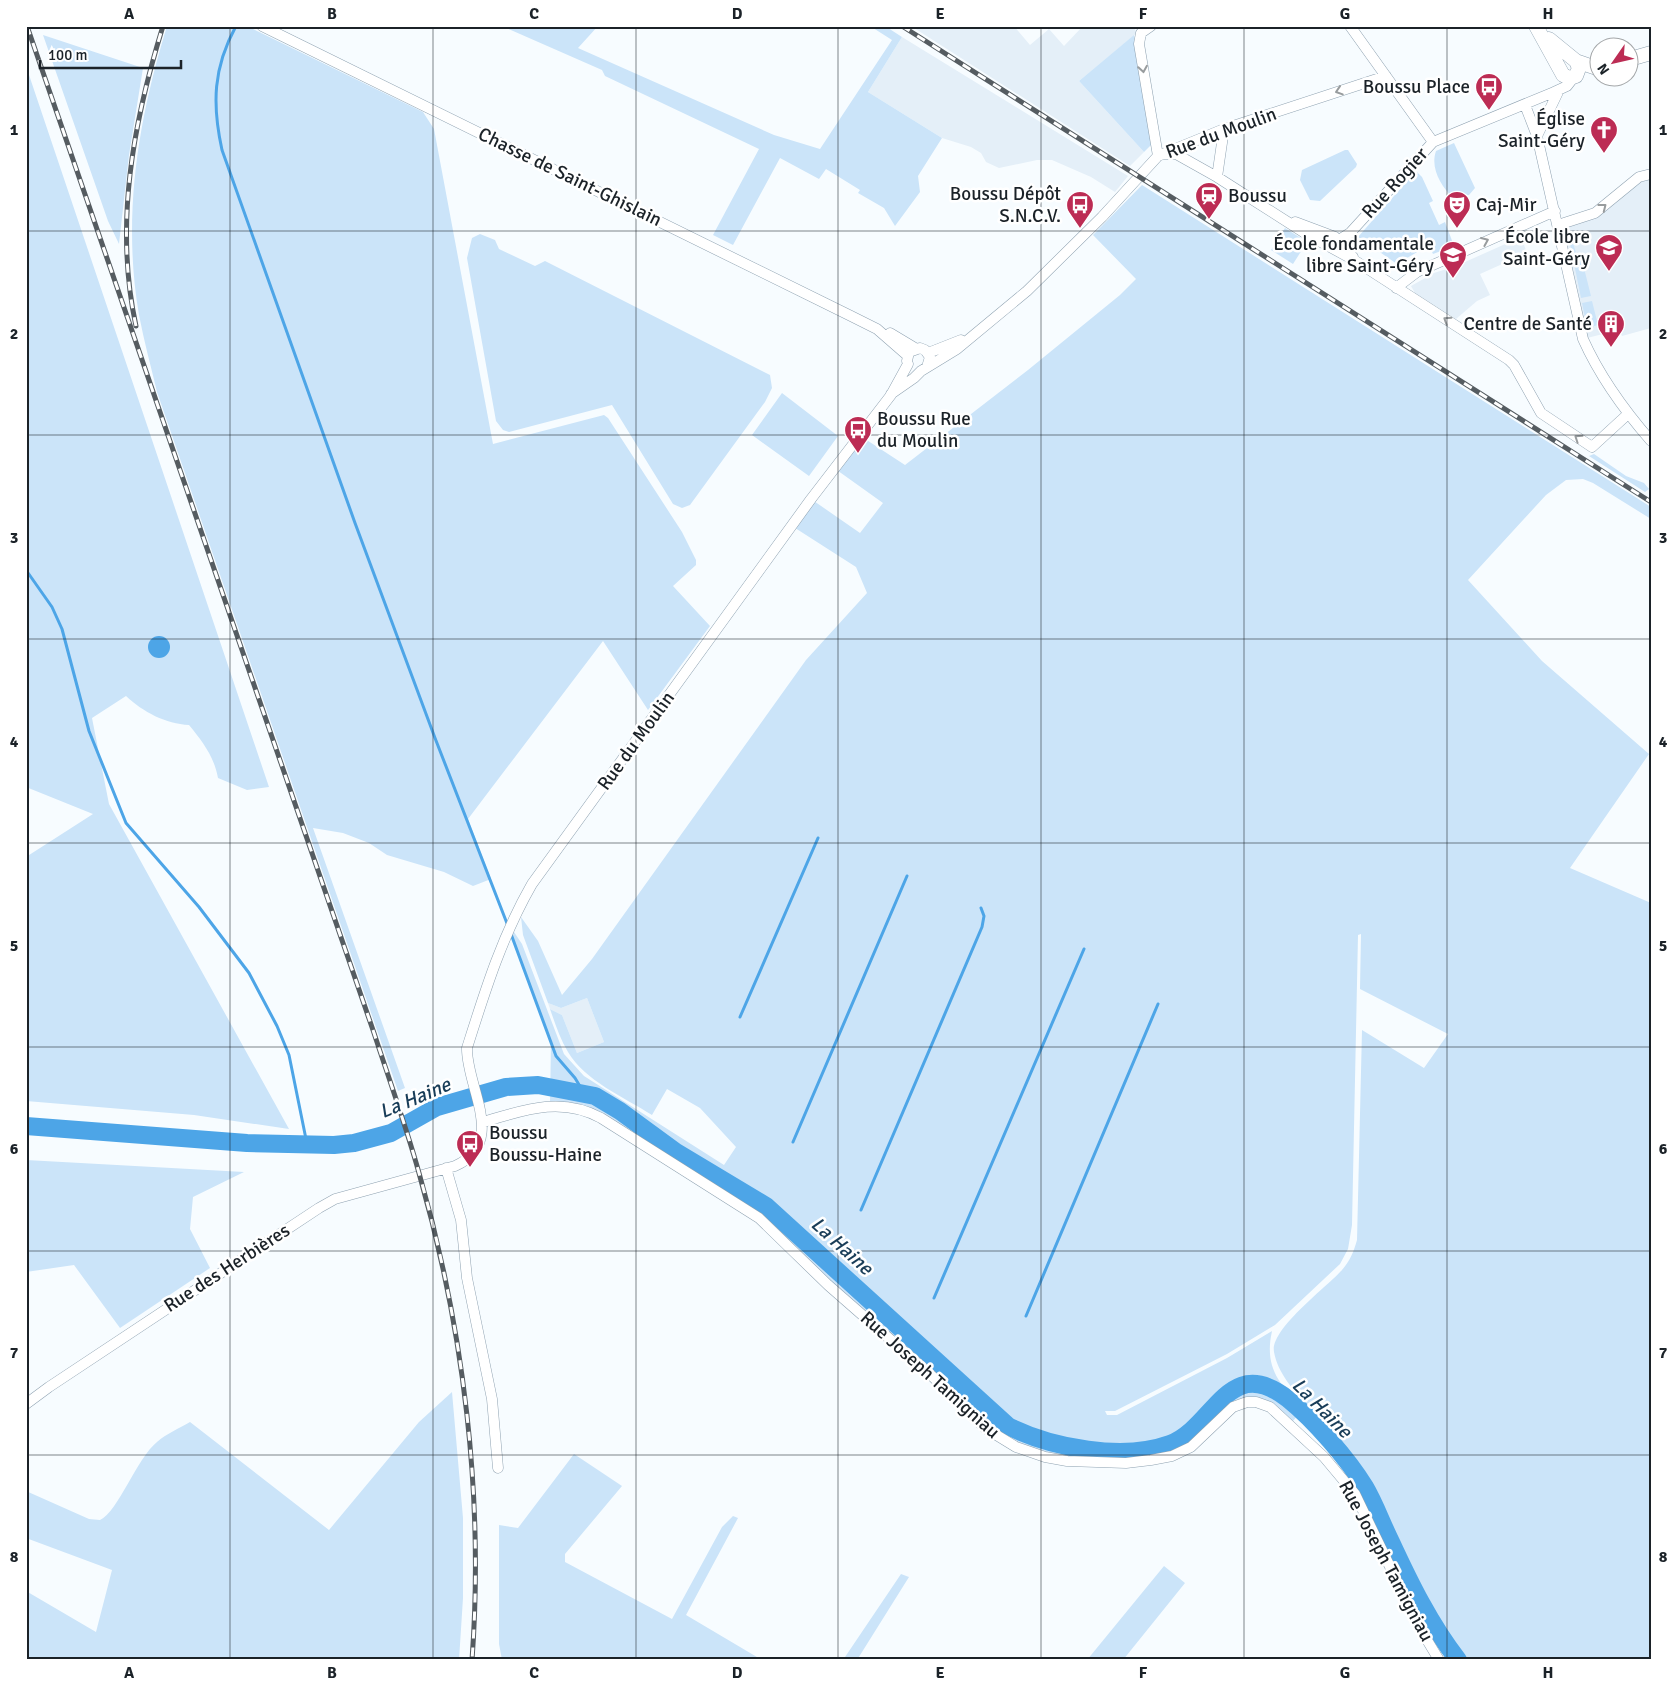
<svg xmlns="http://www.w3.org/2000/svg" width="1677" height="1686" font-family="Signika,sans-serif">
<style>
.built{fill:#e4eff8}
.green{fill:#cbe4f9}
.water{fill:#4da5e7}
.lines{fill:none;stroke-linecap:round;stroke-linejoin:round}
.stream{stroke:#4da5e7;stroke-width:3}
.river{stroke:#4da5e7;stroke-width:18}
.minor-casing{stroke:#8fa2b1;stroke-width:11}
.major-casing{stroke:#8fa2b1;stroke-width:15}
.minor{stroke:#fff;stroke-width:10}
.major{stroke:#fff;stroke-width:14}
.rail-casing{stroke:#555c61;stroke-width:5}
.rail{stroke:#fff;stroke-width:3;stroke-dasharray:9;stroke-linecap:butt}
.oneway{stroke:#989c9e}
.grid{fill:none;stroke:#1b2228;stroke-width:1;stroke-opacity:0.55}
.labels{text-anchor:middle;dominant-baseline:central;stroke-width:5;stroke-linejoin:round;paint-order:stroke}
.poi-label{font-size:19px;fill:#1b2228;stroke:#fff;text-anchor:end}
.street-label{font-size:19px;fill:#1b2228;stroke:#fff}
.water-label{font-size:20px;font-style:italic;fill:#193d58;stroke:#fff}
.neatline{fill:none;stroke:#1b2228;stroke-width:2}
.grid-label{font-size:16px;text-anchor:middle;font-weight:bold;fill:#1b2228}
</style>
<rect width="100%" height="100%" fill="#f7fcff"/>
<!-- built -->
<path class="built" d="M911,26H1014L1030,45L1049,29L1064,46L1083,26H1133L1137,33L1079,81L1144,152L1130,166Z
M902,37L1128,176L1115,192L1091,177L1052,160H1037L999,168L986,162L981,153L971,147L942,138L868,92Z
M1651,174V328L1622,336L1619,330L1583,339L1558,225L1595,213Z
M1521,237L1527,253L1480,274L1490,295L1477,301L1456,319L1415,293L1411,286L1434,273L1456,266Z
M587,998L604,1042L577,1053L562,1015L550,1009L548,1003L561,1008Z"/>
<!-- green -->
<path class="green" d="M167,26H247L423,112L434,129L493,444L604,415L608,418L682,532L696,560V565L673,586L710,626L648,710L603,641L468,819L491,879L473,886L444,872L387,855L369,843L343,833L313,828L405,1088L398,1091L157,392C151,367 144,341 139,315C122,217 138,120 167,26Z
M502,26H598L578,48L774,135L820,149L892,40L870,26H885L902,37L868,92L942,138L918,176L920,192L895,226L884,208L858,193L860,190L826,169L819,179L780,158L733,245L713,235L759,149L605,76L602,70Z
M43,35L143,68L129,155L119,244L108,221Z
M1134,35L1153,143L1144,152L1079,81Z
M26,66L269,787L247,790L218,778C214,756 202,741 189,725C166,724 143,712 126,696L92,718L109,804L289,1129L194,1115L26,1101V857L93,814L26,787Z
M1454,143L1475,188L1469,195L1453,198C1441,186 1430,168 1436,151Z
M1345,150H1348L1357,164L1356,167L1320,201L1310,200L1300,180L1302,170Z
M1416,171L1422,177L1433,201L1429,203L1439,225L1445,222L1454,246L1433,254L1429,245L1397,264L1358,237Z
M1142,185L1651,507V519L1593,483L1583,479L1566,480L1546,495L1468,580L1542,661L1649,754L1570,868L1651,903V1660H1464C1420,1595 1395,1519 1349,1456C1337,1439 1320,1425 1307,1411L1308,1407C1294,1390 1278,1374 1274,1352C1270,1329 1327,1287 1342,1270C1350,1261 1354,1251 1357,1240L1362,1030L1424,1068L1448,1034L1360,989L1361,934L1358,935L1352,1225L1348,1249L1340,1264L1275,1325L1227,1354L1115,1411H1105L1107,1415H1117L1227,1358L1272,1331C1264,1367 1279,1385 1304,1408L1293,1421L1277,1408L1233,1403L1215,1417L1194,1440L1173,1452L1129,1460L1054,1456L1024,1447L988,1426L843,1295L771,1223L590,1108L571,1103L550,1102L551,1043L511,935L514,932L522,944L564,1054L584,1076L724,1165L736,1147L700,1108L667,1089L652,1115C624,1097 585,1081 568,1052C560,1039 555,1023 550,1009L562,1015L577,1053L604,1042L587,998L561,1008L548,1003L523,935L521,917L538,941L562,995L592,959L806,660L867,593L856,567L792,526L811,499L860,533L883,503L834,468L859,435L905,465L1028,370L1120,295L1136,279L1093,235Z
M1285,228L1307,242L1293,264L1271,250Z
M480,234L495,240L499,249L535,266L545,261L770,375L772,388L765,402L690,505L682,508L673,504L612,405L509,432L503,430L496,421L467,258L472,238Z
M1573,243L1577,256H1581L1591,296L1581,298L1570,244Z
M1592,301L1598,325L1587,328L1582,303Z
M782,393L838,436L809,476L752,435Z
M1594,454L1626,476L1644,483L1649,489L1645,492L1589,456Z
M26,1160L244,1172L193,1197L190,1229L210,1268L120,1328L74,1265L26,1272Z
M452,1392L463,1518V1598L459,1660H26V1591L96,1632L112,1570L26,1538V1491L89,1519L100,1520C118,1512 137,1458 157,1442C166,1434 180,1428 190,1422L329,1530L419,1422Z
M574,1454L622,1486L565,1554V1562L672,1619L722,1527L733,1516L738,1518L686,1615L762,1660H502L499,1644V1525L518,1528Z
M1164,1566L1185,1583L1123,1660H1087Z
M901,1574L909,1577L857,1660H843Z"/>
<!-- water -->
<path class="water" d="M148 647a11 11 0 1 1 22 0a11 11 0 1 1-22 0Z"/>
<g class="lines">
<!-- stream -->
<path class="stream" d="M236,26C213,68 212,104 222,150L355,523L435,738L508,926
M26,570L52,607L62,629L89,731L126,823L199,907L249,973L277,1026L289,1055L307,1144
M511,934L556,1056L575,1078L584,1093
M740,1017L818,838
M793,1142L907,876
M861,1210L982,927L984,916L981,908
M934,1298L1084,949
M1026,1316L1158,1004"/>
<!-- river -->
<path class="river" d="M26,1126L247,1143L334,1145L354,1143L391,1133L437,1107L506,1087L538,1085L595,1096L620,1111L676,1152L766,1206L1008,1426C1052,1448 1123,1461 1170,1444C1215,1427 1228,1352 1288,1399C1314,1420 1348,1459 1365,1487C1375,1504 1382,1524 1391,1542C1410,1583 1430,1624 1458,1660"/>
<defs>
<path id="minor" d="M262,26L851,316L877,329L908,356
M1151,26L1141,33L1139,44L1158,156
M1350,26L1433,142
M1525,105L1537,136L1583,339C1600,377 1624,410 1651,441
M1537,136L1559,90
M1164,154H1176L1217,177L1308,235L1354,260L1509,360L1514,365L1541,413L1592,447L1628,414
M1217,177L1224,129
M1295,222L1335,237L1353,257
M1558,225L1595,213L1639,177L1651,174
M1322,240H1339L1350,233L1433,142L1554,92L1567,86L1574,77
M1396,288L1417,272L1555,211
M890,333L915,348
M928,353L961,340
M907,361L909,352L920,348L925,350L930,357L927,367
M891,394L914,378L921,371L957,349L1027,291L1102,217L1158,156L1224,129L1386,76
M483,1122C524,1110 561,1096 601,1118L759,1218L828,1285L932,1376L985,1428L1016,1447L1045,1457L1067,1461L1126,1463L1151,1460L1172,1456L1191,1447L1233,1407L1247,1402H1256L1270,1407L1324,1457L1355,1494L1418,1625L1439,1660
M446,1168L461,1220L467,1278L492,1399L498,1468
M26,1404L49,1387L319,1208L335,1199L455,1166C508,1142 466,1087 467,1048C485,991 502,936 532,884L811,499L891,395L908,364"/>
<path id="major" d="M1536,26L1563,75L1569,78L1576,76L1579,68L1576,61
M1549,39L1576,61L1599,69
M1630,59L1651,53"/>
</defs>
<!-- minor casing -->
<use href="#minor" class="minor-casing"/>
<!-- major casing -->
<use href="#major" class="major-casing"/>
<!-- minor -->
<use href="#minor" class="minor"/>
<!-- major -->
<use href="#major" class="major"/>
<defs>
<path id="rail" d="M27,26L374,1033C389,1079 406,1126 419,1173C464,1330 484,1497 472,1660
M902,26L1651,502
M136,326C114,225 133,123 163,26"/>
</defs>
<!-- rail casing -->
<use href="#rail" class="rail-casing"/>
<!-- rail -->
<use href="#rail" class="rail"/>
</g>
<!-- one-way arrows -->
<defs><path id="oneway-chevron" d="M-2-3.5L2.5 0L-2 3.5" fill="none" stroke-width="1.6" stroke-linecap="round" stroke-linejoin="round" transform="scale(1.25)"/></defs>
<g class="oneway">
<use href="#oneway-chevron" transform="translate(1143 69) rotate(81)"/>
<use href="#oneway-chevron" transform="translate(1339 91) rotate(162)"/>
<use href="#oneway-chevron" transform="translate(1603 207) rotate(-38)"/>
<use href="#oneway-chevron" transform="translate(1485 241) rotate(-23)"/>
<use href="#oneway-chevron" transform="translate(1447 320) rotate(-147)"/>
<use href="#oneway-chevron" transform="translate(1578 438) rotate(-146)"/>
</g>
<!-- grid -->
<path class="grid" d="M230,26V1660M433,26V1660M636,26V1660M838,26V1660M1041,26V1660M1244,26V1660M1447,26V1660M26,231H1651M26,435H1651M26,639H1651M26,843H1651M26,1047H1651M26,1251H1651M26,1455H1651"/>
<!-- icons -->
<defs>
<symbol id="bus-pin" viewBox="-11 -11 22 30"><path d="M0 17L-7.5 6A9.5 9.5 0 1 1 7.5 6Z" fill="#bc2c54" stroke="#fff"/><path d="M-5-6H5V4H4V6H2V4H-2V6H-4V4H-5ZM-3.5-4V0h7V-4ZM-3.5 1.2v1.5H-2V1.2ZM2 1.2v1.5H3.5V1.2Z" fill="#fff"/></symbol>
<symbol id="church-pin" viewBox="-11 -11 22 30"><path d="M0 17L-7.5 6A9.5 9.5 0 1 1 7.5 6Z" fill="#bc2c54" stroke="#fff"/><path d="M-1.2-6h2.4v3.5h3.3v2.4h-3.3V6h-2.4V-.1h-3.3v-2.4h3.3Z" fill="#fff"/></symbol>
<symbol id="station-pin" viewBox="-11 -11 22 30"><path d="M0 17L-7.5 6A9.5 9.5 0 1 1 7.5 6Z" fill="#bc2c54" stroke="#fff"/><path d="M-3-6H3Q5-6 5-4V2Q5 4 3 4L4.5 6H3L1.5 4h-3L-3 6H-4.5L-3 4Q-5 4-5 2V-4Q-5-6-3-6ZM-3.5-4v3h7v-3ZM-3.5 1v1.5H-2V1ZM2 1v1.5H3.5V1Z" fill="#fff"/></symbol>
<symbol id="theatre-pin" viewBox="-11 -11 22 30"><path d="M0 17L-7.5 6A9.5 9.5 0 1 1 7.5 6Z" fill="#bc2c54" stroke="#fff"/><path d="M-5-5.5Q0-4 5-5.5V0Q5 5 0 6Q-5 5-5 0ZM-3.3-2.5H-1v1.5H-3.3ZM1-2.5H3.3v1.5H1ZM-2.8 1Q0 5.5 2.8 1Z" fill="#fff"/></symbol>
<symbol id="school-pin" viewBox="-11 -11 22 30"><path d="M0 17L-7.5 6A9.5 9.5 0 1 1 7.5 6Z" fill="#bc2c54" stroke="#fff"/><path d="M0-5L7-2L0 1L-7-2ZM-4 1L0 2.5L4 1V4Q0 6-4 4Z" fill="#fff"/></symbol>
<symbol id="building-pin" viewBox="-11 -11 22 30"><path d="M0 17L-7.5 6A9.5 9.5 0 1 1 7.5 6Z" fill="#bc2c54" stroke="#fff"/><path d="M-4-6H4V6H1V3H-1V6H-4ZM-2.5-4.3h1.7v1.8h-1.7ZM.8-4.3h1.7v1.8H.8ZM-2.5-1h1.7V.8h-1.7ZM.8-1h1.7V.8H.8Z" fill="#fff"/></symbol>
</defs>
<g fill-rule="evenodd">
<use href="#bus-pin" x="1473" y="71" width="32" height="43"/>
<use href="#church-pin" x="1588" y="114" width="32" height="43"/>
<use href="#station-pin" x="1193" y="180" width="32" height="43"/>
<use href="#bus-pin" x="1064" y="189" width="32" height="43"/>
<use href="#theatre-pin" x="1441" y="189" width="32" height="43"/>
<use href="#school-pin" x="1593" y="232" width="32" height="43"/>
<use href="#school-pin" x="1437" y="239" width="32" height="43"/>
<use href="#building-pin" x="1595" y="308" width="32" height="43"/>
<use href="#bus-pin" x="842" y="414" width="32" height="43"/>
<use href="#bus-pin" x="454" y="1128" width="32" height="43"/>
</g>
<g class="labels">
<!-- poi labels -->
<g class="poi-label">
<text x="1470" y="87">Boussu Place</text>
<text x="1585" y="119">Église<tspan x="1585" dy="22">Saint-Géry</tspan></text>
<text x="1061" y="194">Boussu Dépôt<tspan x="1061" dy="22">S.N.C.V.</tspan></text>
<text x="1228" y="196" text-anchor="start">Boussu</text>
<text x="1476" y="205" text-anchor="start">Caj-Mir</text>
<text x="1590" y="237">École libre<tspan x="1590" dy="22">Saint-Géry</tspan></text>
<text x="1434" y="244">École fondamentale<tspan x="1434" dy="22">libre Saint-Géry</tspan></text>
<text x="1592" y="324">Centre de Santé</text>
<text x="877" y="419" text-anchor="start">Boussu Rue<tspan x="877" dy="22">du Moulin</tspan></text>
<text x="489" y="1133" text-anchor="start">Boussu<tspan x="489" dy="22">Boussu-Haine</tspan></text>
</g>
<!-- street labels -->
<g class="street-label">
<text transform="translate(1221 133) rotate(-20)">Rue du Moulin</text>
<text transform="translate(570 177) rotate(26)">Chasse de Saint-Ghislain</text>
<text transform="translate(1395 183) rotate(-48)">Rue Rogier</text>
<text transform="translate(636 741) rotate(-54)">Rue du Moulin</text>
<text transform="translate(227 1268) rotate(-33)">Rue des Herbières</text>
<text transform="translate(930 1375) rotate(42)">Rue Joseph Tamigniau</text>
<text transform="translate(1386 1561) rotate(62)">Rue Joseph Tamigniau</text>
</g>
<!-- water labels -->
<g class="water-label">
<text transform="translate(415 1098) rotate(-23)">La Haine</text>
<text transform="translate(842 1246) rotate(42)">La Haine</text>
<text transform="translate(1322 1408) rotate(45)">La Haine</text>
</g>
</g>
<!-- border -->
<rect width="1677" height="1686" fill="none" stroke="#ffffff" stroke-width="55"/>
<!-- north arrow -->
<g transform="translate(1614 62) rotate(236)"><circle r="24" fill="#ffffff" stroke="#a4a7a9"/>
<path d="M0-4L9 19L0 12L-9 19Z" fill="#bc2c54"/>
<text y="-8" font-size="14" font-weight="bold" text-anchor="middle" fill="#1b2228">N</text>
</g>
<!-- scale -->
<path d="M40 60v8h141v-8" fill="none" stroke="#1b2228" stroke-width="2.5"/>
<text x="48" y="60" font-size="15" fill="#1b2228" stroke="#ffffff" stroke-width="4" paint-order="stroke">100 m</text>
<rect x="28" y="28" width="1622" height="1630" class="neatline"/>
<g class="grid-label">
<text x="129" y="19">A</text>
<text x="332" y="19">B</text>
<text x="534" y="19">C</text>
<text x="737" y="19">D</text>
<text x="940" y="19">E</text>
<text x="1143" y="19">F</text>
<text x="1345" y="19">G</text>
<text x="1548" y="19">H</text>
<text x="14" y="135">1</text>
<text x="1663" y="135">1</text>
<text x="14" y="339">2</text>
<text x="1663" y="339">2</text>
<text x="14" y="543">3</text>
<text x="1663" y="543">3</text>
<text x="14" y="747">4</text>
<text x="1663" y="747">4</text>
<text x="14" y="951">5</text>
<text x="1663" y="951">5</text>
<text x="14" y="1154">6</text>
<text x="1663" y="1154">6</text>
<text x="14" y="1358">7</text>
<text x="1663" y="1358">7</text>
<text x="14" y="1562">8</text>
<text x="1663" y="1562">8</text>
<text x="129" y="1678">A</text>
<text x="332" y="1678">B</text>
<text x="534" y="1678">C</text>
<text x="737" y="1678">D</text>
<text x="940" y="1678">E</text>
<text x="1143" y="1678">F</text>
<text x="1345" y="1678">G</text>
<text x="1548" y="1678">H</text>
</g>
</svg>
